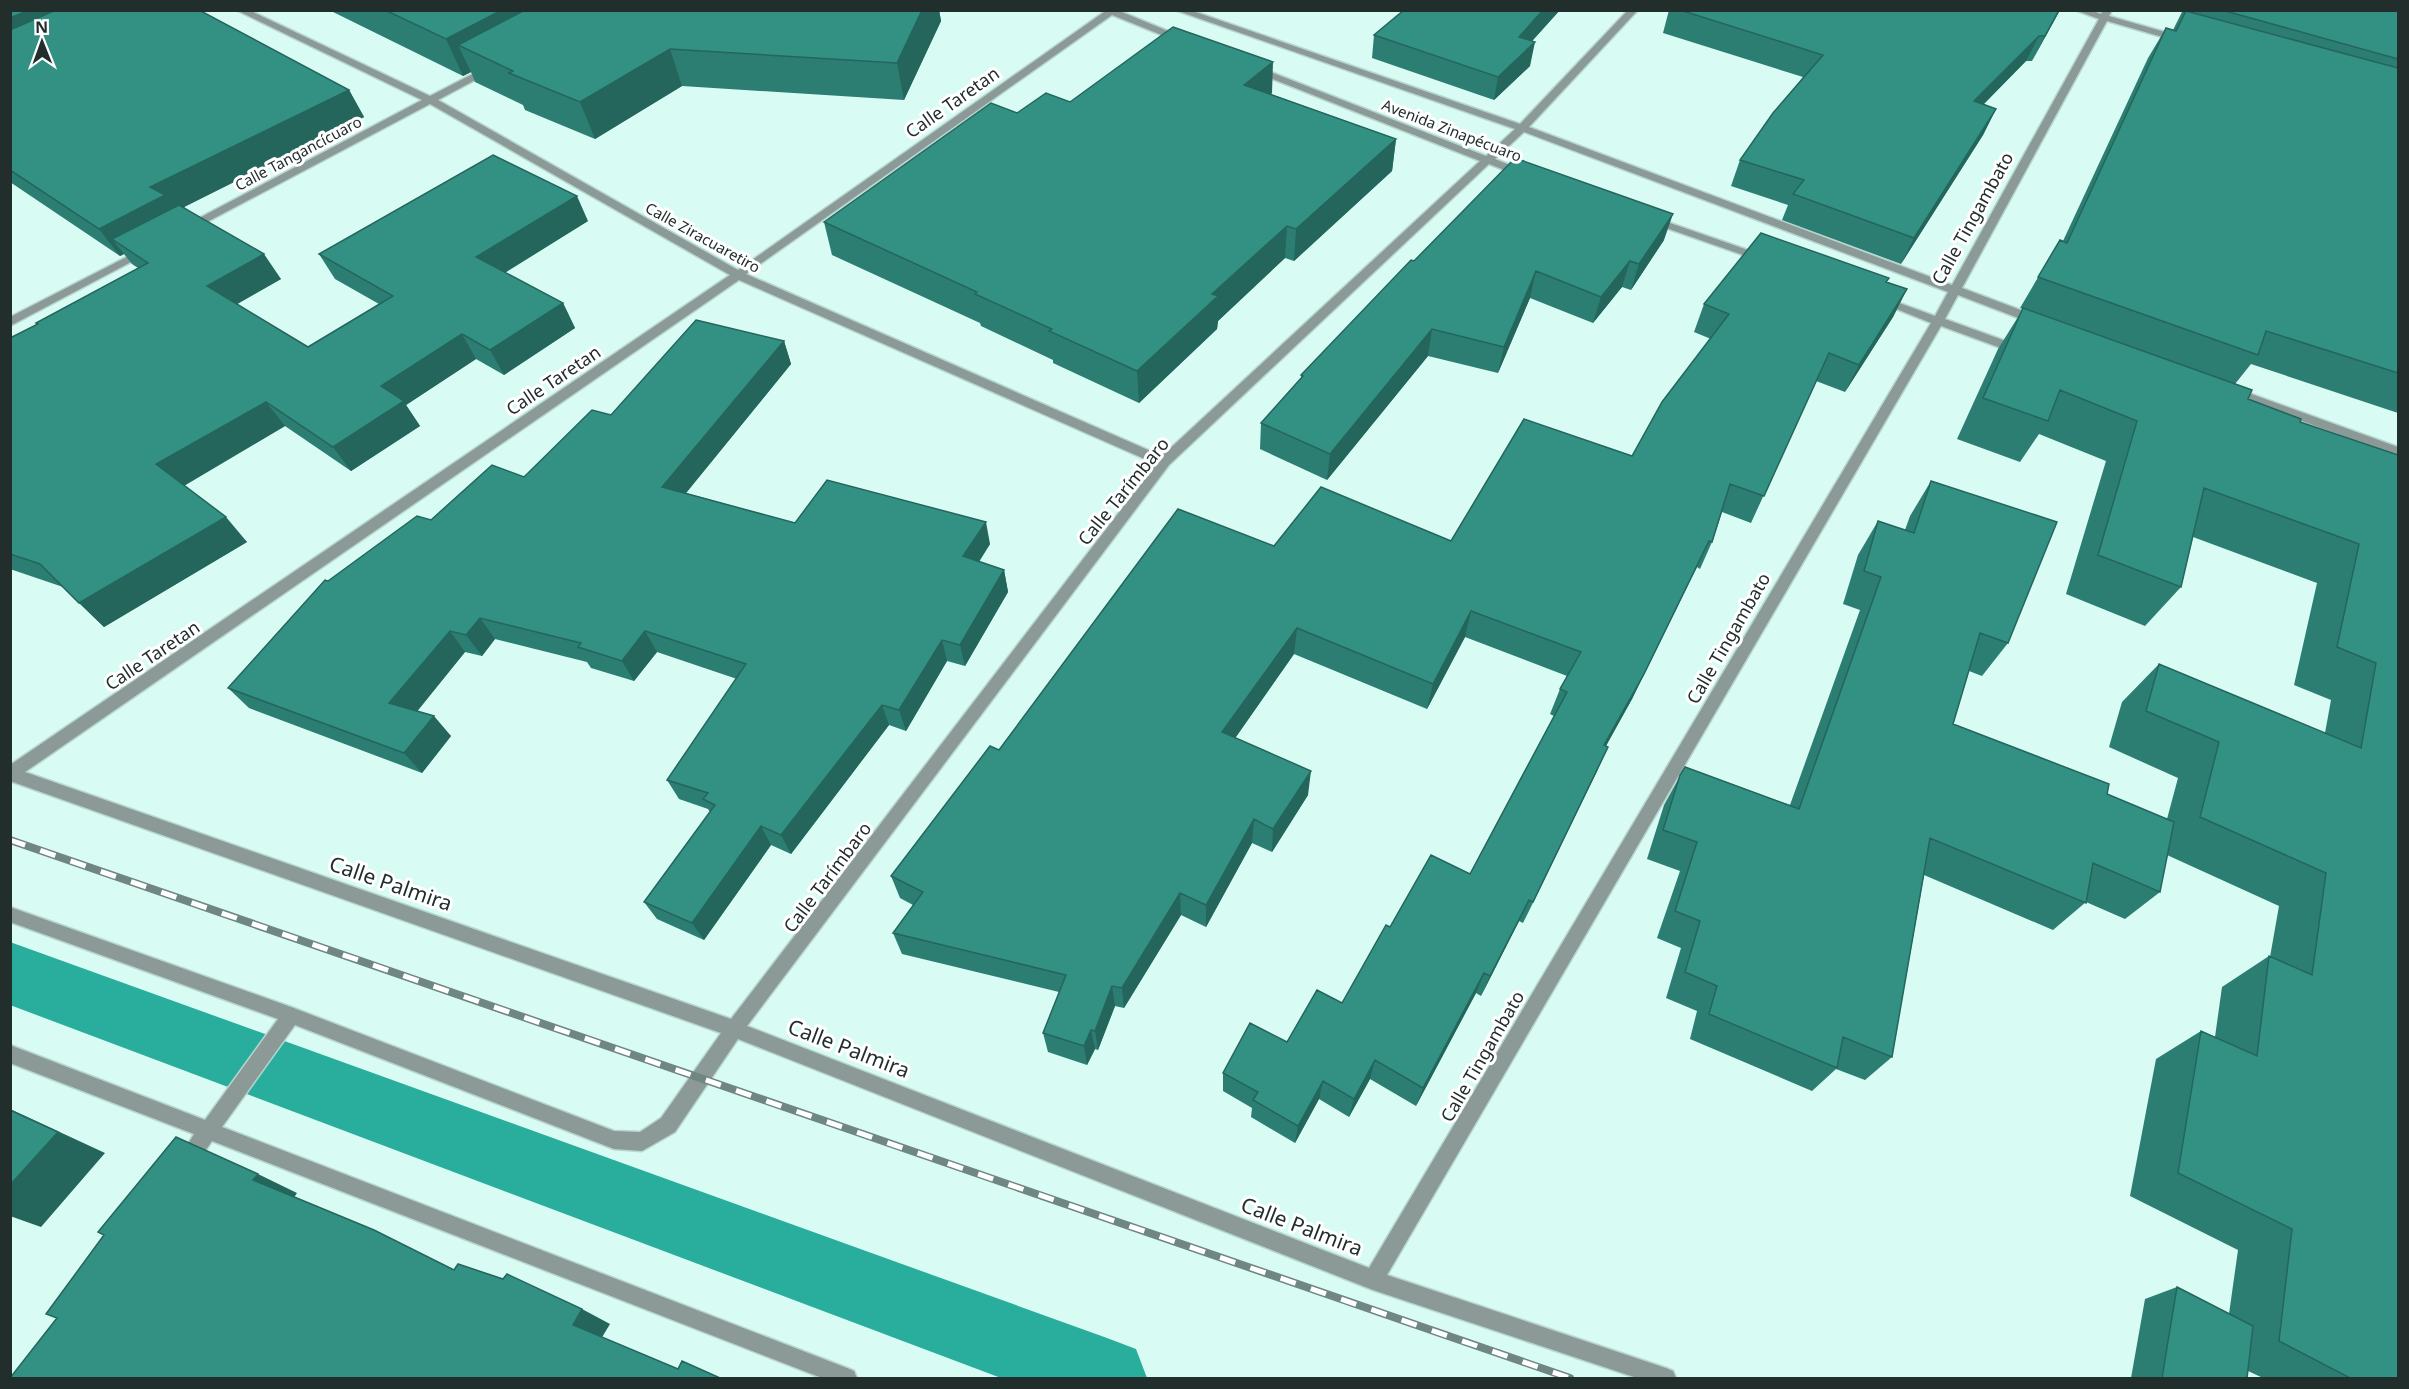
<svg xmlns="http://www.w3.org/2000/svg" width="2409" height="1389" font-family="'Noto Sans',sans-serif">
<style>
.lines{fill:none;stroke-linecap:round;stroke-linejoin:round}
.canal{fill:#29ae9d;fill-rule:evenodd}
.minor-casing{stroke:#b7d6d0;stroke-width:3}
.minor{fill:#8c9a97;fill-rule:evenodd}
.rail-casing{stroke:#6f8682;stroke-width:8}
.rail{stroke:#fff;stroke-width:5;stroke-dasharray:16;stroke-linecap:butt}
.wall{fill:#2c7d72}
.shaded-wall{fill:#24665c}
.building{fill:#339184;stroke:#24665c;stroke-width:1.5}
.labels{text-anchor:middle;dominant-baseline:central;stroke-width:6;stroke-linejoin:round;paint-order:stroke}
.far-street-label{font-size:15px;fill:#212e2c;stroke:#fff}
.street-label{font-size:18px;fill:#212e2c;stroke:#fff}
.near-street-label{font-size:21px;fill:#212e2c;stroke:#fff}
</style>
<rect width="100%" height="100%" fill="#d8fbf4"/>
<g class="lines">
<!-- canal -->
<path class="canal" d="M10,942L1107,1338L1136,1349L1147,1378H1001L10,1005Z"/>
<defs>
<path id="minor" d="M236,10H249L430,96L488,66H494V70L438,100L738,270L1104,12L1103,10H1117L1185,38V42H1179L1112,15L746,274L1162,456L1480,161L1252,71V67H1258L1486,156L1515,129L1175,10H1190L1520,124L1628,10H1638L1529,127L1952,285L2099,19L2075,10H2091L2101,14L2103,10H2112L2109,16L2186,38V42L2183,43L2107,21L1962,288L2042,318L2044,321L2042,324H2034L1958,295L1945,319L2025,348L2027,351L2025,354H2017L1941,326L1387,1275L1666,1368L1673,1371L1676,1378H1637L1373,1290L738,1039L675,1132L642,1151L614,1149L295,1025L222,1127L847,1368L854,1371L857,1378H822L212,1141L193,1169L186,1171L179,1169L177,1162L194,1134L10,1063V1045L205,1120L278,1019L10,922V907L291,1007L614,1131L640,1132L661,1118L721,1033L10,781V765L730,275L430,104L192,230H184V226L422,100ZM1524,132L1948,292L1935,316L1880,296L1874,300L1931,323L1369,1268L747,1026L1169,465L1489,164L1519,176H1527V172L1495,159ZM739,280L1156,464L731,1019L25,772Z
M1650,216L1768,257L1770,259L1764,262L1760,261L1646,221V217Z
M146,247L150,248V252L10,326V317Z
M2232,387L2398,447V456L2228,394L2226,391Z"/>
</defs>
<!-- minor casing -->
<use href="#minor" class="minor-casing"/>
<!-- minor -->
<use href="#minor" class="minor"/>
<defs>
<path id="rail" d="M10,840L1570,1378"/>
</defs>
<!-- rail casing -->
<use href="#rail" class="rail-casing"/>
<!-- rail -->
<use href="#rail" class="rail"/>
</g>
<!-- wall -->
<path class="wall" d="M10,10L349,90L364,117L184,207L281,279L237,304L308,347L379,304L335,279L319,254L588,221L505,273L563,303L575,328L504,375L476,359L406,405L420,426L351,471L285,426L184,486L247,542L104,627L63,587L10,569V338L38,325L36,323L138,268L132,264L124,254L120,256L10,182Z
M329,10H939L941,21L904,100L682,86L595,139L525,110L523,105L475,82L471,72L463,76Z
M1560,10L1532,41L1530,66L1494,100L1372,58L1374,35Z
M1669,10H2060L2032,61H2026L1984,104L1996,109L1983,135L1901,264L1782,220L1788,205L1731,186L1740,160L1803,77L1663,33Z
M2183,10H2398V413L2251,364L2235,384L2248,399L2300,422L2398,455V1378H2263L2248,1371L2247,1378H2131L2145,1299L2177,1287L2229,1314L2238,1250L2130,1196L2156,1059L2201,1031L2215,1037L2222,987L2269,956L2270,957L2279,906L2167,855L2160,892L2125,919L2086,902L2053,930L1924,875L1892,1057L1865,1080L1836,1069L1812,1091L1690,1039L1697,1011L1666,998L1681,948L1657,938L1680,871L1647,859L1664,805L1685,767L1790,805L1860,610L1843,604L1858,555L1878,521L1905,530L1910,516L1931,481L2008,643L1982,676L1969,671L1953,724L2107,794L2167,819L2178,778L2109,747L2122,702L2159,664L2325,733L2331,700L2294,685L2317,583L2193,537L2181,587L2145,626L2066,594L2106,461L2039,434L2020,462L1957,439L1998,349L2023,309L2020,308L2060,240L2063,241L2148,58L2166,28L2173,30Z
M1272,93L1271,94L1396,139L1392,171L1294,261L1285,258L1218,321L1217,329L1139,403L1053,363V360L981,326L980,323L832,255L824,222L1017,113L1070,102Z
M1664,240L1631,290L1622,287L1593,323L1530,298L1498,373L1428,356L1327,480L1260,449L1261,423L1301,378V375L1414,261Z
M1887,282L1907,289L1893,317L1845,392L1816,381L1751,523L1722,512L1712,542L1700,569L1697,567L1632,699L1606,746L1597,771L1523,923L1519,921L1481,996L1476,993L1416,1106L1370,1079L1349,1117L1319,1099L1295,1143L1251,1117L1252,1108L1223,1091V1073L1287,1042L1342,1003L1390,927L1470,874L1554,716L1550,714L1560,689L1567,676L1465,637L1427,709L1294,654L1235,738L1308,795L1272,852L1252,843L1206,927L1181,915L1124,1008L1115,1006L1098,1050L1095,1049L1087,1065L1048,1052L1043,1033L1059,992L902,954L893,933L913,905L900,898L891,876L999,750L1274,546L1451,541L1632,456L1711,339L1694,332L1704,304Z
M784,341L791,364L686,493L795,523L990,544L979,562L1004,570L1008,592L965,666L947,661L906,731L889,725L791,854L771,845L704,940L657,919L644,902L710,812L708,809L679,799L667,780L737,679L657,652L634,681L591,668L587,662L495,639L482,656L465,652L417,711L451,736L422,773L249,708L228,688L328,581L431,520L524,477L611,415Z"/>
<!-- shaded-wall -->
<path class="shaded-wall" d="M29,10H111L10,53V18Z
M502,10H586L458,45L471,72L463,76L446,39Z
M922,10H939L941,21L904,100L897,63Z
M1543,10H1560L1514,61L1519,37Z
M2059,10H2060L2032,61L2045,36Z
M2039,36L2026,61L1961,127L1974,101Z
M1535,42L1530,66L1494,100L1498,77Z
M670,49L682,86L595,139L580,102Z
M1273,62L1272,93L1243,116L1244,85Z
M349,90L364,117L176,211L112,239L124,254L120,256L99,229L150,187Z
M1996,109L1983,135L1901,264L1914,238Z
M1396,139L1392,171L1294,261L1296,229Z
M577,196L588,221L489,282L476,257Z
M1673,214L1664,240L1631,290L1639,264Z
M1287,226L1285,258L1218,321L1217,329L1139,403L1137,371L1212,294Z
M264,254L281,279L225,311L207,286Z
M1630,261L1622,287L1593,323L1601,297Z
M1536,271L1530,298L1498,373L1504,347Z
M1907,289L1893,317L1845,392L1859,365Z
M563,303L575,328L504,375L490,350Z
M1432,329L1428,356L1327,480L1330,454Z
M462,334L476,359L406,405L420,426L351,471L333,447L381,386Z
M784,341L791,364L673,509L662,487Z
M266,402L285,426L178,489L156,464Z
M226,517L247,542L104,627L79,603Z
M986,522L990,544L968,578L963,556Z
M1709,541L1632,699L1593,769L1604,745Z
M1004,570L1008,592L965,666L960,645Z
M1471,611L1465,637L1427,709L1433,684Z
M480,618L495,639L482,656L466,635Z
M1297,628L1294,654L1222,757V732Z
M450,631L465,652L407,724L389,703Z
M645,631L657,652L634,681L622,661Z
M942,640L947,661L906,731L899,710Z
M882,705L889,725L791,854L781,835Z
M434,716L451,736L422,773L404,753Z
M1608,747L1597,771L1523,923L1533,902Z
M1311,771L1308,795L1272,852L1273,829Z
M1254,819L1252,843L1206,927V905Z
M761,826L771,845L704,940L692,923Z
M1180,893L1181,915L1124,1008L1122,988Z
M1529,900L1519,921L1481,996L1490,976Z
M1484,973L1476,993L1416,1106L1423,1088Z
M1112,986L1115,1006L1098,1050L1095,1031Z
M1091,1030L1095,1049L1087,1065L1084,1046Z
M1375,1060L1370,1079L1349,1117L1354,1099Z
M1323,1081L1319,1099L1295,1143L1298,1126Z
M10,1109L105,1153L41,1227L10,1216Z
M258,1174L297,1193L293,1199L253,1180Z
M582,1309L610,1324L601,1339L573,1325Z"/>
<!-- building -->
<path class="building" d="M10,10H29L10,18Z
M56,10H199L349,90L150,187L165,195L99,229L10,170V30Z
M385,10H502L446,39Z
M525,10H922L897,63L670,49L580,102L509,73L513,71L458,45Z
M1404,10H1543L1519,37L1535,42L1498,77L1374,35Z
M1680,10H2059L2045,36H2039L1974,101L1996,109L1914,238L1793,194L1804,180L1740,160L1773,113L1823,55Z
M2222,10H2398V59Z
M2186,11L2398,68V373L2266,331L2258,355L2038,277L2060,240L2067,243L2166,28L2176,31Z
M1173,27L1273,62L1244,85L1396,139L1296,229L1287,226L1212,294L1218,296L1137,371L1049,331L1052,329L975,294L977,292L824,222L991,103L1017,113L1046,93L1070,102Z
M493,155L577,196L476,257L563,303L490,350L462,334L381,386L404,401L333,447L266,402L156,464L226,517L79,603L40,564L10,554V338L38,324L36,323L148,263L112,239L179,205L264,254L207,286L308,347L393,296L319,254Z
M1515,158L1673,214L1639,264L1630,261L1601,297L1536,271L1504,347L1432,329L1330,454L1261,423L1303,376L1301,375L1411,260L1414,261Z
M1761,233L1889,278L1886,282L1907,289L1859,365L1829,353L1764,496L1730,484L1712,542L1709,541L1644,674L1604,745L1608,747L1533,902L1529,900L1490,976L1484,973L1423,1088L1375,1060L1354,1099L1323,1081L1298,1126L1253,1100L1258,1092L1223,1073L1250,1023L1287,1042L1317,990L1342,1003L1386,925L1390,927L1431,855L1470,874L1567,692L1560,689L1581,652L1471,611L1433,684L1297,628L1222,732L1311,771L1273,829L1254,819L1206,905L1180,893L1122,988L1112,986L1095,1031L1091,1030L1084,1046L1043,1033L1066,975L893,933L923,892L891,876L990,746L999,750L1178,509L1274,546L1321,487L1451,541L1524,419L1632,456L1662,402L1729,314L1704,304Z
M2023,308L2252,390L2248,399L2301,419L2300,422L2398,455V1378H2350L2279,1341L2292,1229L2178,1173L2201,1031L2257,1056L2269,956L2312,975L2326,873L2200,817L2219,742L2146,711L2159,664L2361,748L2376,663L2337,647L2359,544L2204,488L2181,587L2098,555L2137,421L2060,390L2048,421L1983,398Z
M696,320L784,341L662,487L795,523L827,480L986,522L963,556L1004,570L960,645L942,640L899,710L882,705L781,835L761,826L692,923L644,902L715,805L703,799L708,793L667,780L746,664L645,631L622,661L578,647L581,643L480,618L466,635L450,631L389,703L434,716L404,753L228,688L325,580L328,581L417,516L431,520L492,465L524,477L592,410L611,415Z
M1931,481L2057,522L2008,643L1980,633L1953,724L2109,784L2107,794L2174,822L2160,892L2093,863L2086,903L1930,838L1892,1057L1843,1037L1837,1068L1709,1014L1717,986L1685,972L1700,921L1675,911L1697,842L1663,830L1680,775L1685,767L1799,809L1881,577L1864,571L1878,521L1914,533Z
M10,1110L58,1132L10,1185Z
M176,1137L258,1174L253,1180L374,1230L454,1270L458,1264L503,1279L507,1274L582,1309L573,1325L678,1369L682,1361L720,1378H10L57,1318L46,1314L104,1235L98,1232Z
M2177,1287L2253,1326L2247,1378H2162Z"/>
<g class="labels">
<!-- far-street labels -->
<g class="far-street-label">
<text transform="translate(1452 130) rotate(21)">Avenida Zinapécuaro</text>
<text transform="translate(298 153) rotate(-28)">Calle Tangancícuaro</text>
<text transform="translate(703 237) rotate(29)">Calle Ziracuaretiro</text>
</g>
<!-- street labels -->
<g class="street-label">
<text transform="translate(952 102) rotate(-35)">Calle Taretan</text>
<text transform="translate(1972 218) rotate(-61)">Calle Tingambato</text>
<text transform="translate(553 380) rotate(-34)">Calle Taretan</text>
<text transform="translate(1123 491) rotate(-51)">Calle Tarímbaro</text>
<text transform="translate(1728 638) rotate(-60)">Calle Tingambato</text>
<text transform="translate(152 655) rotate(-34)">Calle Taretan</text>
<text transform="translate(827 877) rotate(-53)">Calle Tarímbaro</text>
<text transform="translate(1482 1056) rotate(-60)">Calle Tingambato</text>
</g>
<!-- near-street labels -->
<g class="near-street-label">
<text transform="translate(391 883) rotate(19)">Calle Palmira</text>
<text transform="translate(849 1048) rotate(21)">Calle Palmira</text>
<text transform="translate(1302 1226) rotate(21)">Calle Palmira</text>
</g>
</g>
<!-- border -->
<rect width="2409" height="1389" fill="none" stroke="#212e2c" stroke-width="24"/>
<!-- north arrow -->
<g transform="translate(42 42) rotate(359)" stroke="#ffffff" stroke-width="4.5" paint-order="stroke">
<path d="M0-4.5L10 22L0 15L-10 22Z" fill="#212e2c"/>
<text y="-9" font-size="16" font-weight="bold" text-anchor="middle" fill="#212e2c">N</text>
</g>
</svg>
